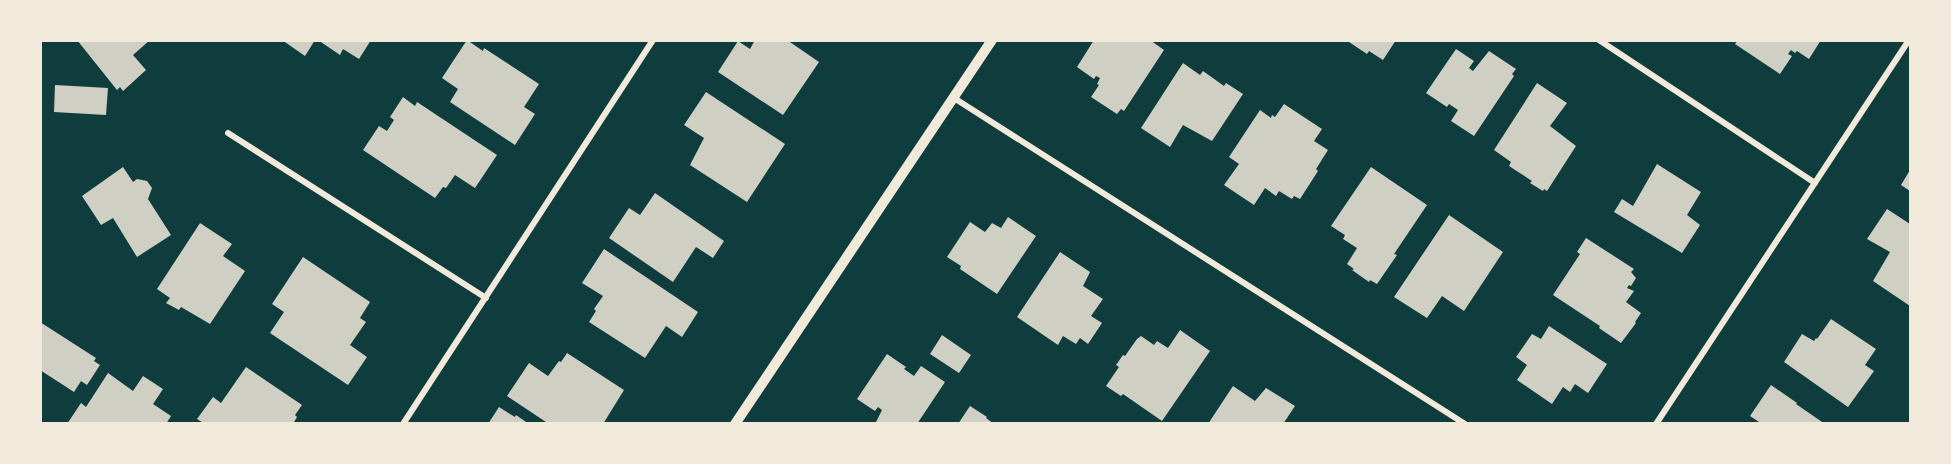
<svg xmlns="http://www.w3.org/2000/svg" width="1951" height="464" font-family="'PT Sans',sans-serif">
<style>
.building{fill:#cfcfc3}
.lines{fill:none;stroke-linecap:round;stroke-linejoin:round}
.minor{stroke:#f1e9da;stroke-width:6}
.tertiary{stroke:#f1e9da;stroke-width:10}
</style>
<rect width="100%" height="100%" fill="#0f3d3e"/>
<!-- building -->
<path class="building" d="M77,40H150L133,55L146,70L123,91L120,87L117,90Z
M282,40H315L305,56Z
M318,40H371L359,59L343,49L340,55Z
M467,40L483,51L484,48L539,84L524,107L535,114L515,145L450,102L458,89L442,78Z
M755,40H787L819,62L783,115L718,72L738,41L750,49Z
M1094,40H1150L1164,50L1124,111L1121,109L1117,114L1091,97L1099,85L1097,84L1100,78L1096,76L1094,79L1077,67Z
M1346,40H1396L1383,60L1369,51L1367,54Z
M1738,40H1821L1809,59L1797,51L1795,53L1791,50L1788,54L1792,56L1780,74L1735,44Z
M1456,49L1474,61L1469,68L1473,71L1489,51L1516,69L1512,74L1514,76L1474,136L1451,121L1458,110L1449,104L1447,107L1426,93Z
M1183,63L1200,75L1203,71L1224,86L1226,83L1243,94L1212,141L1183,125L1170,147L1141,128Z
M1537,83L1567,103L1550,126L1576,146L1547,191L1544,189L1543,191L1530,183L1532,181L1509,166L1511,162L1494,150Z
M55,85L108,88L106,115L54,112Z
M706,92L785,144L747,202L690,165L704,138L684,125Z
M403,97L415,106L417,102L497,155L475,188L455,175L446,188L443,187L435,198L363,150L379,126L387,131L394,120L390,117Z
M1284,104L1322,129L1314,141L1328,150L1316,169L1318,171L1300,199L1294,196L1292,199L1279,191L1276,196L1265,188L1254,205L1224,185L1239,164L1229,157L1260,110L1271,118L1272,115L1275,117Z
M1657,164L1701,192L1687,215L1700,225L1682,253L1614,212L1622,199L1633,206Z
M123,167L133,182L137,179L147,181L152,188L148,199L171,235L137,257L113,218L101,225L82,196Z
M1371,167L1427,205L1394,254L1397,255L1377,284L1370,280L1369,282L1352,270L1354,269L1347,264L1357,248L1343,239L1345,235L1331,226Z
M1910,170V191L1901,185Z
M655,193L724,241L713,258L696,247L673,282L609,238L629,208L640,215Z
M1887,209L1910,224V306L1873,281L1890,252L1867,239Z
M1449,215L1503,252L1464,311L1442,296L1427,318L1394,297Z
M1008,217L1036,236L997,294L960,269L961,266L947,257L970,222L985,232L992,223L1001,228Z
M200,223L232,244L223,256L245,271L210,324L181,307L179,310L166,303L170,298L157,289Z
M1586,238L1634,269L1631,272L1636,278L1631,286L1629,285L1627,288L1634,291L1626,302L1641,313L1635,322L1636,323L1621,343L1599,328L1600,326L1553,295L1580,254L1577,252Z
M604,249L698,312L682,337L666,326L645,358L589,322L596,311L594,309L603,296L582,283Z
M1060,252L1090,272L1083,286L1103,299L1091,316L1102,323L1088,344L1080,338L1076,344L1063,336L1058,345L1017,317Z
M303,257L370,302L360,318L366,322L350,345L367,357L348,385L270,333L284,312L272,304Z
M1831,319L1876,349L1865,365L1874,371L1848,407L1784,362L1802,334L1814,341L1816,338L1817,339Z
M40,322L96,358L94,361L100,365L87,385L81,381L74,392L40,370Z
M1549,326L1607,364L1588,393L1575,384L1570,392L1563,387L1552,404L1517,380L1527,365L1516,357L1532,334L1541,339Z
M1180,330L1210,351L1162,421L1123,394L1121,396L1106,386L1119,367L1116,365L1123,355L1125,356L1137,339L1141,336L1154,345L1157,341L1168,348Z
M942,335L971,355L959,373L930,354Z
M567,353L624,390L603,424H549L507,396L529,363L548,376L559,361L561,362Z
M887,354L906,367L904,369L914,376L921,366L945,382L917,424H875L882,410L878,407L875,411L857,399Z
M246,367L302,405L295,415L297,417L293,424H205L197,419L213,397L221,403Z
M108,373L133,391L143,376L163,389L153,404L171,416L166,424H67L81,403L86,407Z
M1771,385L1797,403L1796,404L1825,424H1762L1750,416Z
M1233,386L1255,401L1266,388L1295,406L1283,424H1208Z
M970,406L987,417L986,418L994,424H958Z
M499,407L515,417L516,415L529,424H488Z"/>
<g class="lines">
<!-- minor -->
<path class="minor" d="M1599,40L1815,183
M954,98L1465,424
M228,133L486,298
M403,424L653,40
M1656,424L1909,40"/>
<!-- tertiary -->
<path class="tertiary" d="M735,424L992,40"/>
</g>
<!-- border -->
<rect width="1951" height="464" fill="none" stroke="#f1e9da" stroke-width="84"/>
</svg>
